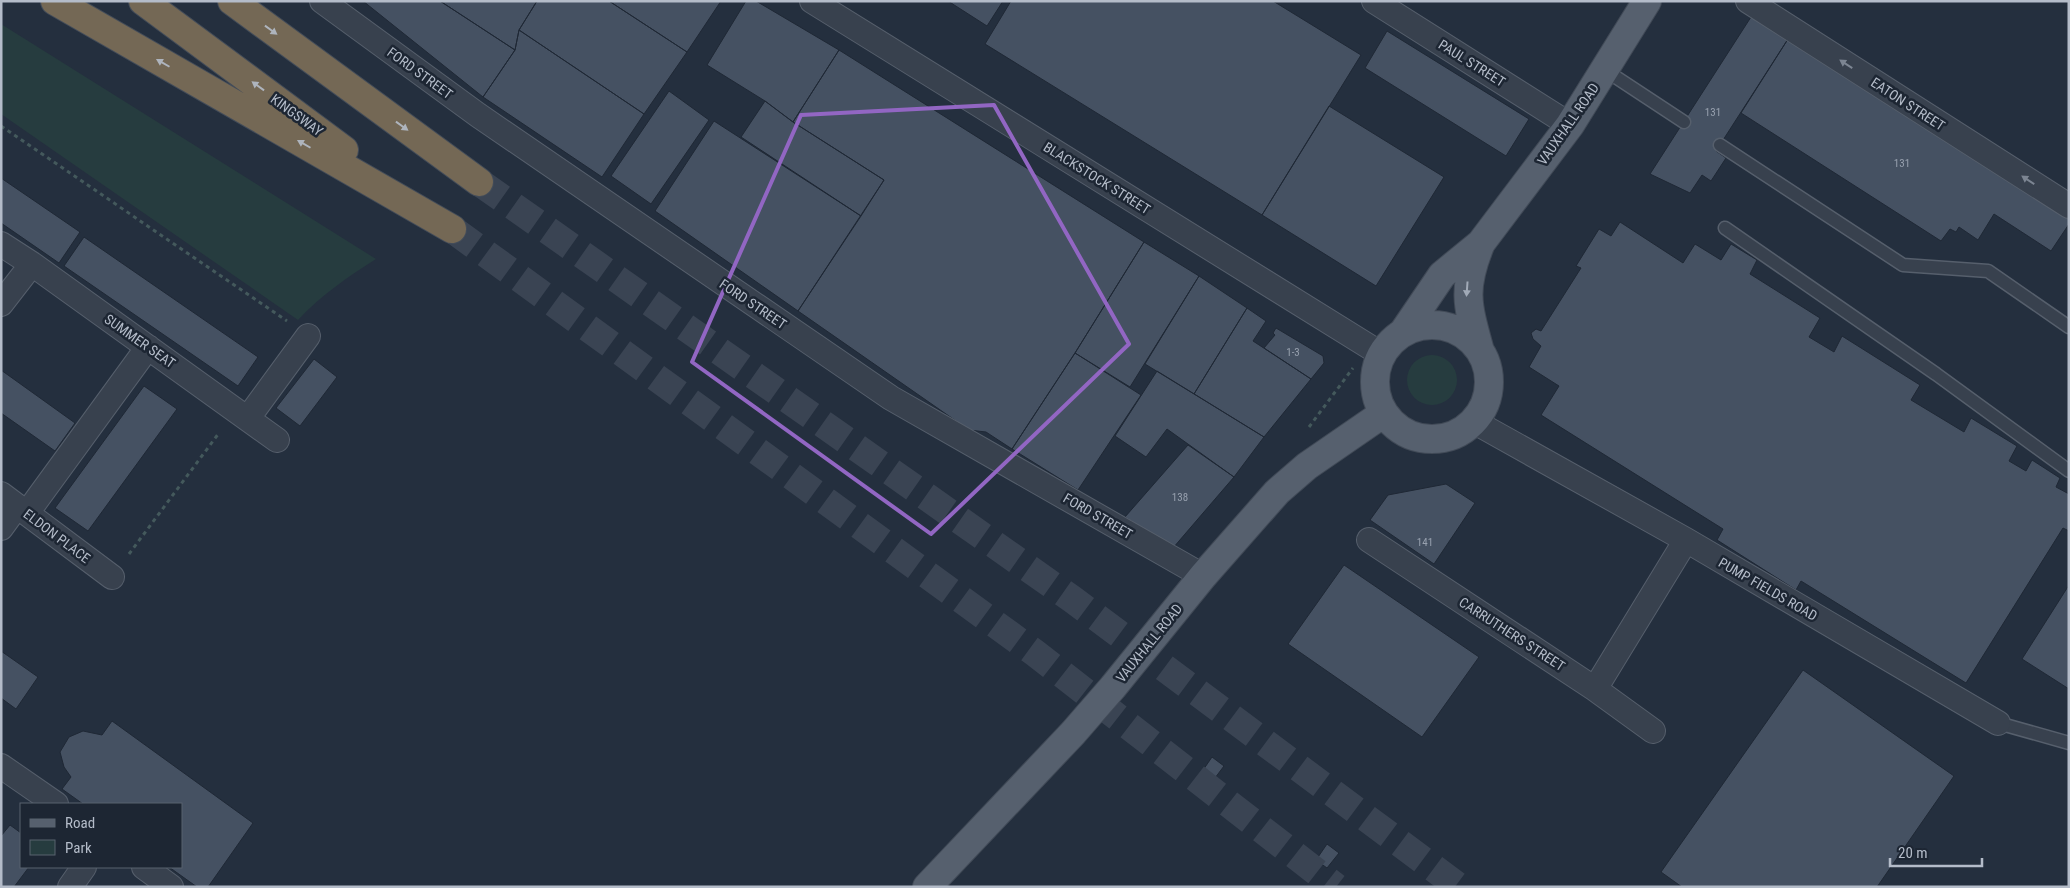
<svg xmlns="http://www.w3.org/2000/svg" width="2070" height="888" font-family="'Roboto Condensed',sans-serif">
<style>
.green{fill:#263c3f}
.building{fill:#455162;stroke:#1f2835}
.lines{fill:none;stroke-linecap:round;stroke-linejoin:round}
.highway-tunnel{stroke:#3a4453;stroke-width:28;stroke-dasharray:28 14;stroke-linecap:butt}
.lane-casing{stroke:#565f6c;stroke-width:15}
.street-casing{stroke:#565f6c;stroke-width:26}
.primary-casing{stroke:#414a57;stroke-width:30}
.highway-casing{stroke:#434c59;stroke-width:30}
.path{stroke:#44595c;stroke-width:3;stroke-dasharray:4 4;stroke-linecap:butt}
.lane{stroke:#38414e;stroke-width:12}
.street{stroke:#38414e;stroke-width:24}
.primary{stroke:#56606e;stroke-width:28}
.highway{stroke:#746855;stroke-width:28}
.oneway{fill:#aeb4bd}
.oneway2{fill:#7c8592}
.oneway3{fill:#a1aab7}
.marked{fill:none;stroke:#9266c3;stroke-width:4;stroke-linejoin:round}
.labels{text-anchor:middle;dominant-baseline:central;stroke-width:5;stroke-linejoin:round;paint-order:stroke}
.number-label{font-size:11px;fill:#98a1af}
.street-label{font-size:14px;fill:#b4bcc9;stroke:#1d2633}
</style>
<rect width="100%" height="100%" fill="#242f3e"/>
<!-- green -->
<path class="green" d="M1,24L376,259C348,277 321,295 298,320L1,114Z
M1407 380a25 25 0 1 1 50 0a25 25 0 1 1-50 0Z"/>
<!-- building -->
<path class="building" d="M363,1H440L515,50L483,97Z
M440,1H537L519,30L515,50Z
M537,1H609L687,52L644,114L519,30Z
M609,1H721L687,52Z
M746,1H756L839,50L793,122L765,101L707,65Z
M948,1H1003L987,26Z
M1011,1H1273L1361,55L1262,215L985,44Z
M1751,17L1788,39L1716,151L1726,158L1711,181L1702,175L1690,193L1650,174Z
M519,30L644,114L602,177L483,97L515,50Z
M1387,31L1529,119L1506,156L1365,68Z
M1788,39L2069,219V224L2051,251L1994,214L1978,240L1959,227L1956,232L1950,229L1941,241L1741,113Z
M839,50L1144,242L1075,353L1012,449L986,432L969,430L798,311L884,180L793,122Z
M669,91L709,120L651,204L611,176Z
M765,101L793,122L884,180L861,216L741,137Z
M1329,106L1444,177L1376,286L1262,215Z
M714,121L861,216L798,311L655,211Z
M1,178L80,232L59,263L1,223Z
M1620,222L1683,263L1695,244L1721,260L1731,244L1757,260L1750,274L1820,318L1809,337L1834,352L1842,336L1920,385L1911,400L1964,432L1971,418L2017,446L2009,461L2026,471L2032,460L2060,478L2056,487L2069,494V531L2063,528L1966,683L1801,581L1796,590L1717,540L1723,529L1541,415L1559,386L1529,367L1541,346L1533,339L1531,333L1536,329L1541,331L1581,268L1576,266L1599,229L1611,236Z
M84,237L258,357L238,386L64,266Z
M1144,242L1199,276L1130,387L1075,353Z
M1199,276L1247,308L1194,394L1145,364Z
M1247,308L1266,321L1253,341L1311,379L1264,437L1194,394Z
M1276,328L1323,356L1324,363L1311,379L1264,348L1275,335L1273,333Z
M1075,353L1141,395L1078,490L1012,449Z
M314,359L337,377L300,426L276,408Z
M1,370L75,423L55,451L1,413Z
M1157,371L1264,437L1234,477L1167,429L1146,457L1115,436Z
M144,386L177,409L88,531L55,508Z
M1188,445L1234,477L1173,548L1125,517Z
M1446,484L1475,503L1434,564L1370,520L1388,495Z
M1344,565L1479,657L1422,737L1288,644Z
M2069,585V689L2022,659Z
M1,651L38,677L16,709L1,698Z
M1803,670L1954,776L1877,887H1682L1661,872Z
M112,721L253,823L208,887H197L169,867H181V804H83L62,789L71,777L64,767L60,752L69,737L83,731L102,735Z
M1212,757L1224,766L1212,782L1201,773Z
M10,825L21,833V867H29L14,887H1V836Z
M1327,844L1339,853L1327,868L1316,860Z"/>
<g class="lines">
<!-- highway-tunnel -->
<path class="highway-tunnel" d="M479,182L1072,599L1459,887
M452,229L1035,653L1336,887"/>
<defs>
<path id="lane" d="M1605,70L1684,122
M1720,145L1903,265L1988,271L2069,327
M1725,228L1936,374L2069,471
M1998,723L2069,743"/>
<path id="street" d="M322,1L478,115L891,398L1203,576
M812,1L1381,354
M1374,1L1570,125
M1748,1L2069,206
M1,244L32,264L277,440
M1,304L32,264
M248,418L308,336
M1473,421L1686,540L1998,723
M1,494L112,577
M27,513L148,347
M1,528L17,506
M1369,540L1595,689L1653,731
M1595,689L1686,540
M1,766L56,804
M144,867L171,887
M70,887L84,867"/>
<path id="primary" d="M1375 382a57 57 0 1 1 114 0a57 57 0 1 1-114 0Z
M1404,331L1442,275L1481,243L1570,125L1647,1
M1480,351C1467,304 1462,289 1481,243
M927,887L1073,733L1113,687L1203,576L1277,492L1307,466L1384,413"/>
<path id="highway" d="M55,1L452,229
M143,1L344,150
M232,1L479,182"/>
</defs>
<!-- lane casing -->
<use href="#lane" class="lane-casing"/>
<!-- street casing -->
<use href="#street" class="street-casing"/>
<!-- primary casing -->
<use href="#primary" class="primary-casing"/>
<!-- highway casing -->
<use href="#highway" class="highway-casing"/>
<!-- path -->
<path class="path" d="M1,126L287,321
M1309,427L1353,368
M129,554L219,433"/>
<!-- lane -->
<use href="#lane" class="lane"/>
<!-- street -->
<use href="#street" class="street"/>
<!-- primary -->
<use href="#primary" class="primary"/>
<!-- highway -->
<use href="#highway" class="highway"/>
</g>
<!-- one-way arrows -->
<defs><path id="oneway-solid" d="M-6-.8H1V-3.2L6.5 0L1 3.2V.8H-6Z" transform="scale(1.25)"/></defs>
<g class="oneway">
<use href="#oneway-solid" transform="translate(271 30) rotate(36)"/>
<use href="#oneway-solid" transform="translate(163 63) rotate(-150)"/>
<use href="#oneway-solid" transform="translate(258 86) rotate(-144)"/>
<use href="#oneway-solid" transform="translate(402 126) rotate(36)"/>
<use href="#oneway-solid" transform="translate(304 144) rotate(-150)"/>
</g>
<g class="oneway2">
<use href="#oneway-solid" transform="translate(1846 64) rotate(-147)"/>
<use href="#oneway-solid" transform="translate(2028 180) rotate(-147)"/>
</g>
<use class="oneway3" href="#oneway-solid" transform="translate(1467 289) rotate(94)"/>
<!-- marked area -->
<path class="marked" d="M994,105L1129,344L931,534L692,362L801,115Z"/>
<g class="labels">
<!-- number labels -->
<g class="number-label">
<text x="1713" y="112">131</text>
<text x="1902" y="163">131</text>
<text x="1293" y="352">1-3</text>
<text x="1180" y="497">138</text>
<text x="1425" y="542">141</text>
</g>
<!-- street labels -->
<g class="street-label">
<text transform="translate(1472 63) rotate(32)">PAUL STREET</text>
<text transform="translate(420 73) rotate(36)">FORD STREET</text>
<text transform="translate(1908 104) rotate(33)">EATON STREET</text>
<text transform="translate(297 115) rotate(36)">KINGSWAY</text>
<text transform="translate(1568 124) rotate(-55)">VAUXHALL ROAD</text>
<text transform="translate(1097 178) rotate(32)">BLACKSTOCK STREET</text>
<text transform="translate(753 304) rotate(34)">FORD STREET</text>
<text transform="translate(140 341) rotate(35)">SUMMER SEAT</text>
<text transform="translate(1098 516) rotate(30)">FORD STREET</text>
<text transform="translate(57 536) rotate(37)">ELDON PLACE</text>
<text transform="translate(1768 589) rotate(30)">PUMP FIELDS ROAD</text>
<text transform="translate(1512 634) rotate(33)">CARRUTHERS STREET</text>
<text transform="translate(1149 643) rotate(-51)">VAUXHALL ROAD</text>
</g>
</g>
<!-- border -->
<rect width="2070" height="888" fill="none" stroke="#b4bcc9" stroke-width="5"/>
<!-- legend -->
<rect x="20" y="803" width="162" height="65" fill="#1d2633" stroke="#59626f"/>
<rect x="30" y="819" width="25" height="8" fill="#56606e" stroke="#59626f"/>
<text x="65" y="828" font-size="15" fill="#b4bcc9">Road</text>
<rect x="30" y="840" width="25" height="15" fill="#263c3f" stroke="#59626f"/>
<text x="65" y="853" font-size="15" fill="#b4bcc9">Park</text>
<!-- scale -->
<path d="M1890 858v8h92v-8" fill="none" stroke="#b4bcc9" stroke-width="2.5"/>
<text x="1898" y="858" font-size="15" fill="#b4bcc9" stroke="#1d2633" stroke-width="4" paint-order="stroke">20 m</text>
</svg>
